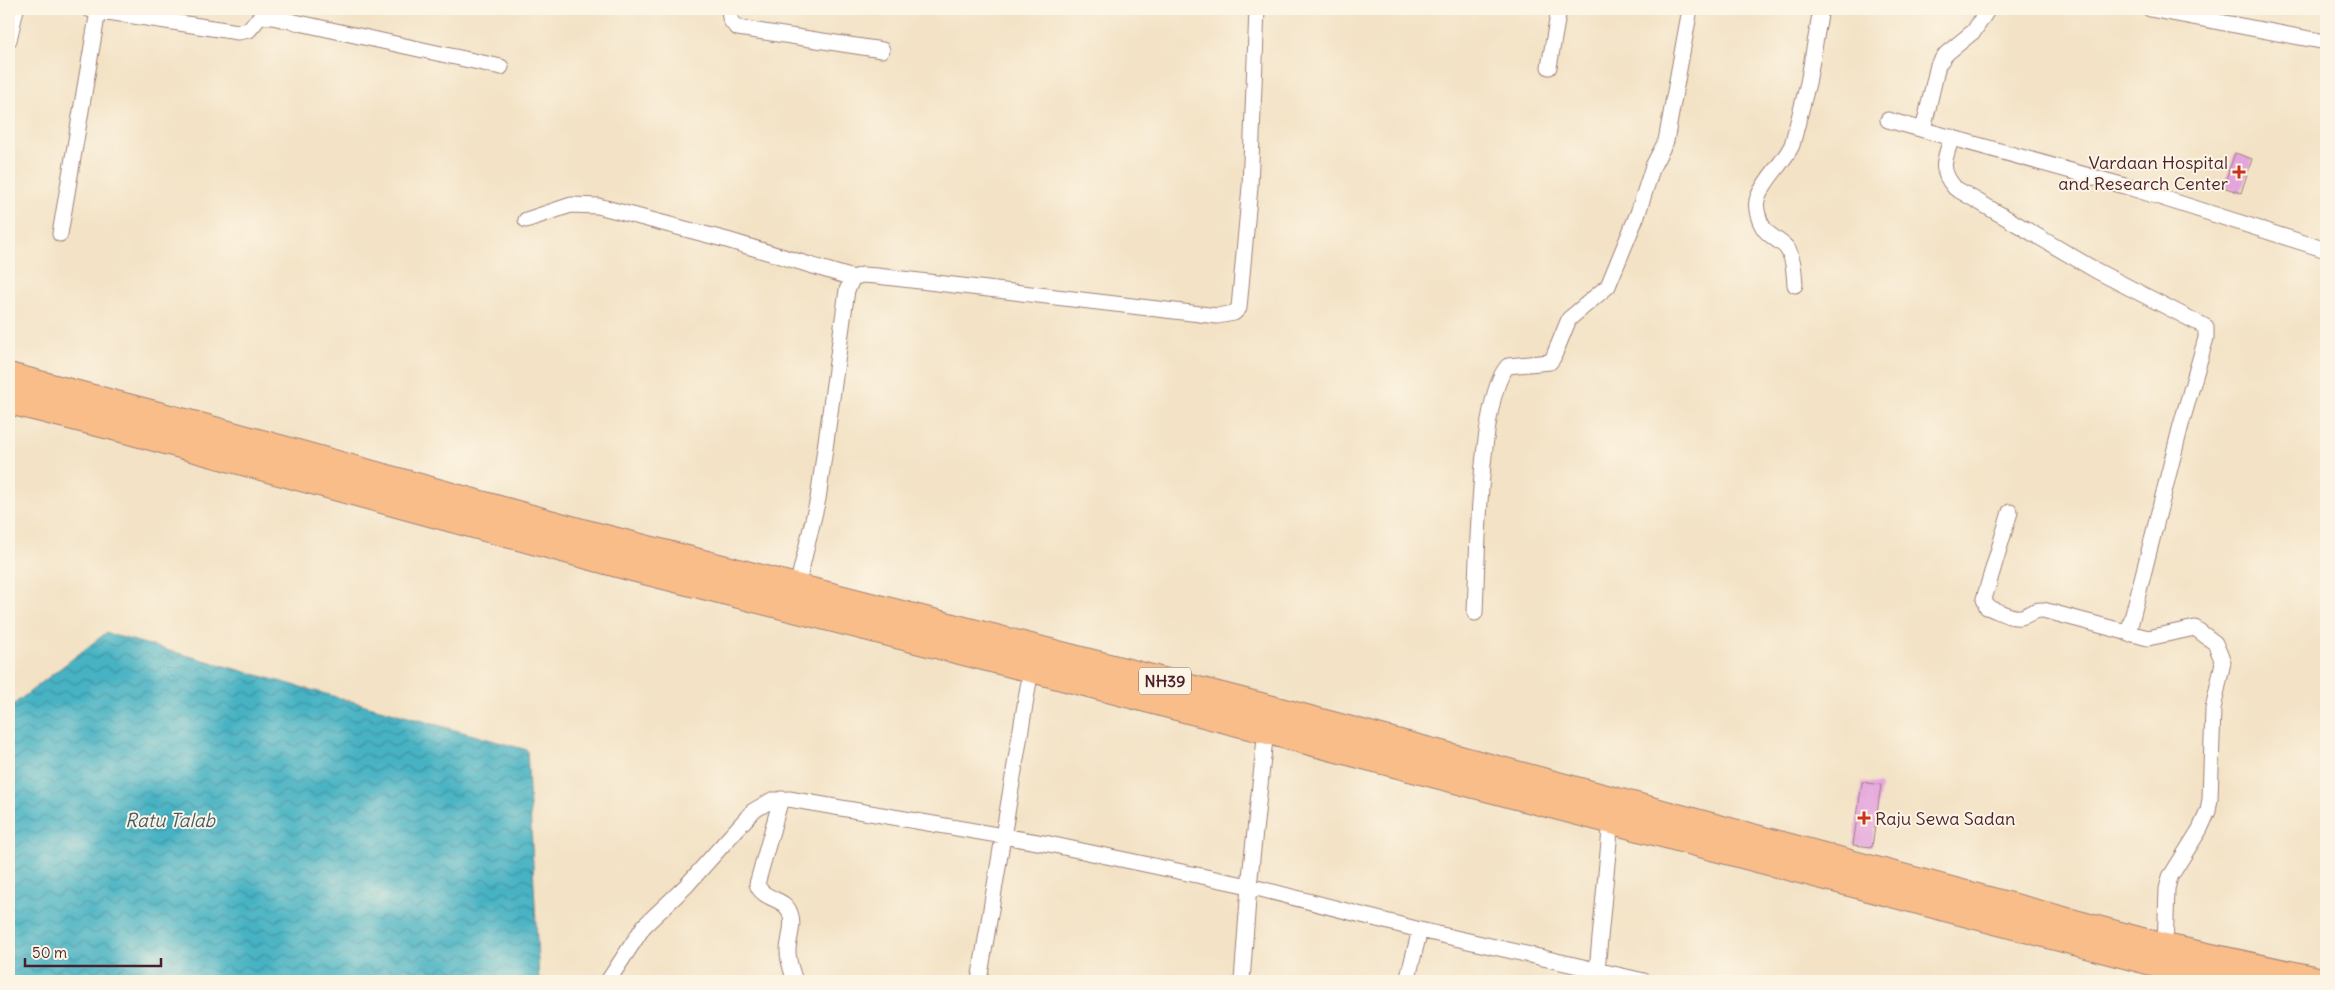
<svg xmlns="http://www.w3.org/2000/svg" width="2335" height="990" font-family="Delius,sans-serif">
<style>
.water{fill:url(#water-waves);stroke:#486877}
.building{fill:#e4a4dd}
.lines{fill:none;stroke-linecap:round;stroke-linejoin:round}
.street-casing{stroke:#9e8078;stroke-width:17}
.highway-casing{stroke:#9e8078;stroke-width:28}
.street{stroke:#fff;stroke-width:15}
.highway{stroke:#f8bd89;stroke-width:26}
.poi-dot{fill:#c8321e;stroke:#fcf5e5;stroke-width:2}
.labels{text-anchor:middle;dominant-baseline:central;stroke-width:4;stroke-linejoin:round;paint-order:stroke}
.shield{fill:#fcf5e5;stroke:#7f5f63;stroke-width:1}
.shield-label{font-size:16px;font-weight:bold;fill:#4a1f2b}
.poi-label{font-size:18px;fill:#4a1f2b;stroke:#fcf5e5;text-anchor:end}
.water-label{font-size:19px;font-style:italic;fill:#485a68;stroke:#fcf5e5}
</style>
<defs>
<pattern id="water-waves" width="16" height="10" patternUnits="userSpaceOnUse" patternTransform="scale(1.25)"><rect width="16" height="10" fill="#46b2c3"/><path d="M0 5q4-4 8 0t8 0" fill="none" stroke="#3c909f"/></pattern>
</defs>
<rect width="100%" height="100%" fill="#fcf5e5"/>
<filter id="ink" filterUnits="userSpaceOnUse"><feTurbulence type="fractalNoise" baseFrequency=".02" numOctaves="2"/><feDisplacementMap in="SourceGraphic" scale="10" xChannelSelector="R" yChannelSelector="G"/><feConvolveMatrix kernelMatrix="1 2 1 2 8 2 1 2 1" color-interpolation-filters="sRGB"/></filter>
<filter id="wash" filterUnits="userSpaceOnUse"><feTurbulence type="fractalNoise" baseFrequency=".0096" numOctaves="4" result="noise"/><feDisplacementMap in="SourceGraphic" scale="20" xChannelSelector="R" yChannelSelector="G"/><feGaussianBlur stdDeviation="1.12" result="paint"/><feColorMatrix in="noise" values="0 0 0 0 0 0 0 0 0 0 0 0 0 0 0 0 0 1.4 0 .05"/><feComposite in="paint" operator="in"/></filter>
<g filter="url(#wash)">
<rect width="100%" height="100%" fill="#f3e2c5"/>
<!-- water -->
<path class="water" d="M106,633L527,750L539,981H9V708Z"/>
<g id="blocks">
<!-- building -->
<path class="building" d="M2235,153L2252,159L2241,193L2223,187Z
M1862,782L1881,785L1872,847L1853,845Z"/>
</g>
</g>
<g filter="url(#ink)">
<use href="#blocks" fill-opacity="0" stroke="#9e8078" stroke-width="1"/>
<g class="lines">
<defs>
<path id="street" d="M88,9L238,32L249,30L260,17H272L501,67
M730,9C728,18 731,23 738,28L882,50
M2150,9L2326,42
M9,40L16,9
M1549,67L1559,9
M1888,120L2125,186L2326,250
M1923,130L1938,65L1946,54L1974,31L1988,9
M1952,137C1945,159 1938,169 1955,188L2097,271L2206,327V338L2181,425L2128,634
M526,220L571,205L598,206L727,240L853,278
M60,234L98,11
M1795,285C1794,273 1794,257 1786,247C1780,241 1771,237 1765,230C1759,222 1754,206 1758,197C1766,177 1783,164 1792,145L1808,83L1821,9
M2010,512L1984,599L1987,607C1997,610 2010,619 2021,617C2030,615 2033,609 2043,610L2148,638L2195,628L2215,643L2223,662L2213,709L2210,799L2208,811L2200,829L2170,877L2167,889L2165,947
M797,587L818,499L847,290L853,278L862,275L877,276L1217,316L1234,313L1239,308L1250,187L1257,9
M1475,613C1477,567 1479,394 1508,366L1550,362L1553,358L1569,319L1608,286L1638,213L1653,166L1666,141L1690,9
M781,799L757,884C763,901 785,897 790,913C795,925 788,939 788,951C788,962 792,972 795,981
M608,981L644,926L686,886L753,811L772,800L789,799L1049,844L1249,886L1420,930L1644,981
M979,981L1031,669
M1242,981L1249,886L1266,730
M1407,981L1420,930
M1596,981L1611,820"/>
<path id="highway" d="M9,376L193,424L582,532L1269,708L2165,947L2322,981
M9,401L125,430L632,568L1031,669L2224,981"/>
</defs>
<!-- street casing -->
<use href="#street" class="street-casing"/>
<!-- highway casing -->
<use href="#highway" class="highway-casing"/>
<!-- street -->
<use href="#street" class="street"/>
<!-- highway -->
<use href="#highway" class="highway"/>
</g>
</g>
<!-- markers -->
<g class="poi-dot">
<path d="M2236.5 164.5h5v5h5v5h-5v5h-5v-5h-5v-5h5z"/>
<path d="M1861.5 810.5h5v5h5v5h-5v5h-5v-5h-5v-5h5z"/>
</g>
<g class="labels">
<!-- shield labels -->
<rect class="shield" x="1139" y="667.5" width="52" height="27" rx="4"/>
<g class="shield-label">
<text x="1165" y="681">NH39</text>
</g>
<!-- poi labels -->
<g class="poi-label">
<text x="2228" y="162">Vardaan Hospital<tspan x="2228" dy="21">and Research Center</tspan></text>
<text x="1875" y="818" text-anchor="start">Raju Sewa Sadan</text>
</g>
<!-- water labels -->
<g class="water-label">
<text x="170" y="820">Ratu Talab</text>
</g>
</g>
<!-- margin -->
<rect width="2335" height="990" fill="none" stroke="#fcf5e5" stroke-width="30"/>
<!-- scale -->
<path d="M25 958v8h136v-8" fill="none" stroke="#4a1f2b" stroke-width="2.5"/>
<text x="32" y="958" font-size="15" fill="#4a1f2b" stroke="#fcf5e5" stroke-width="4" paint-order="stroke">50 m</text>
</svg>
